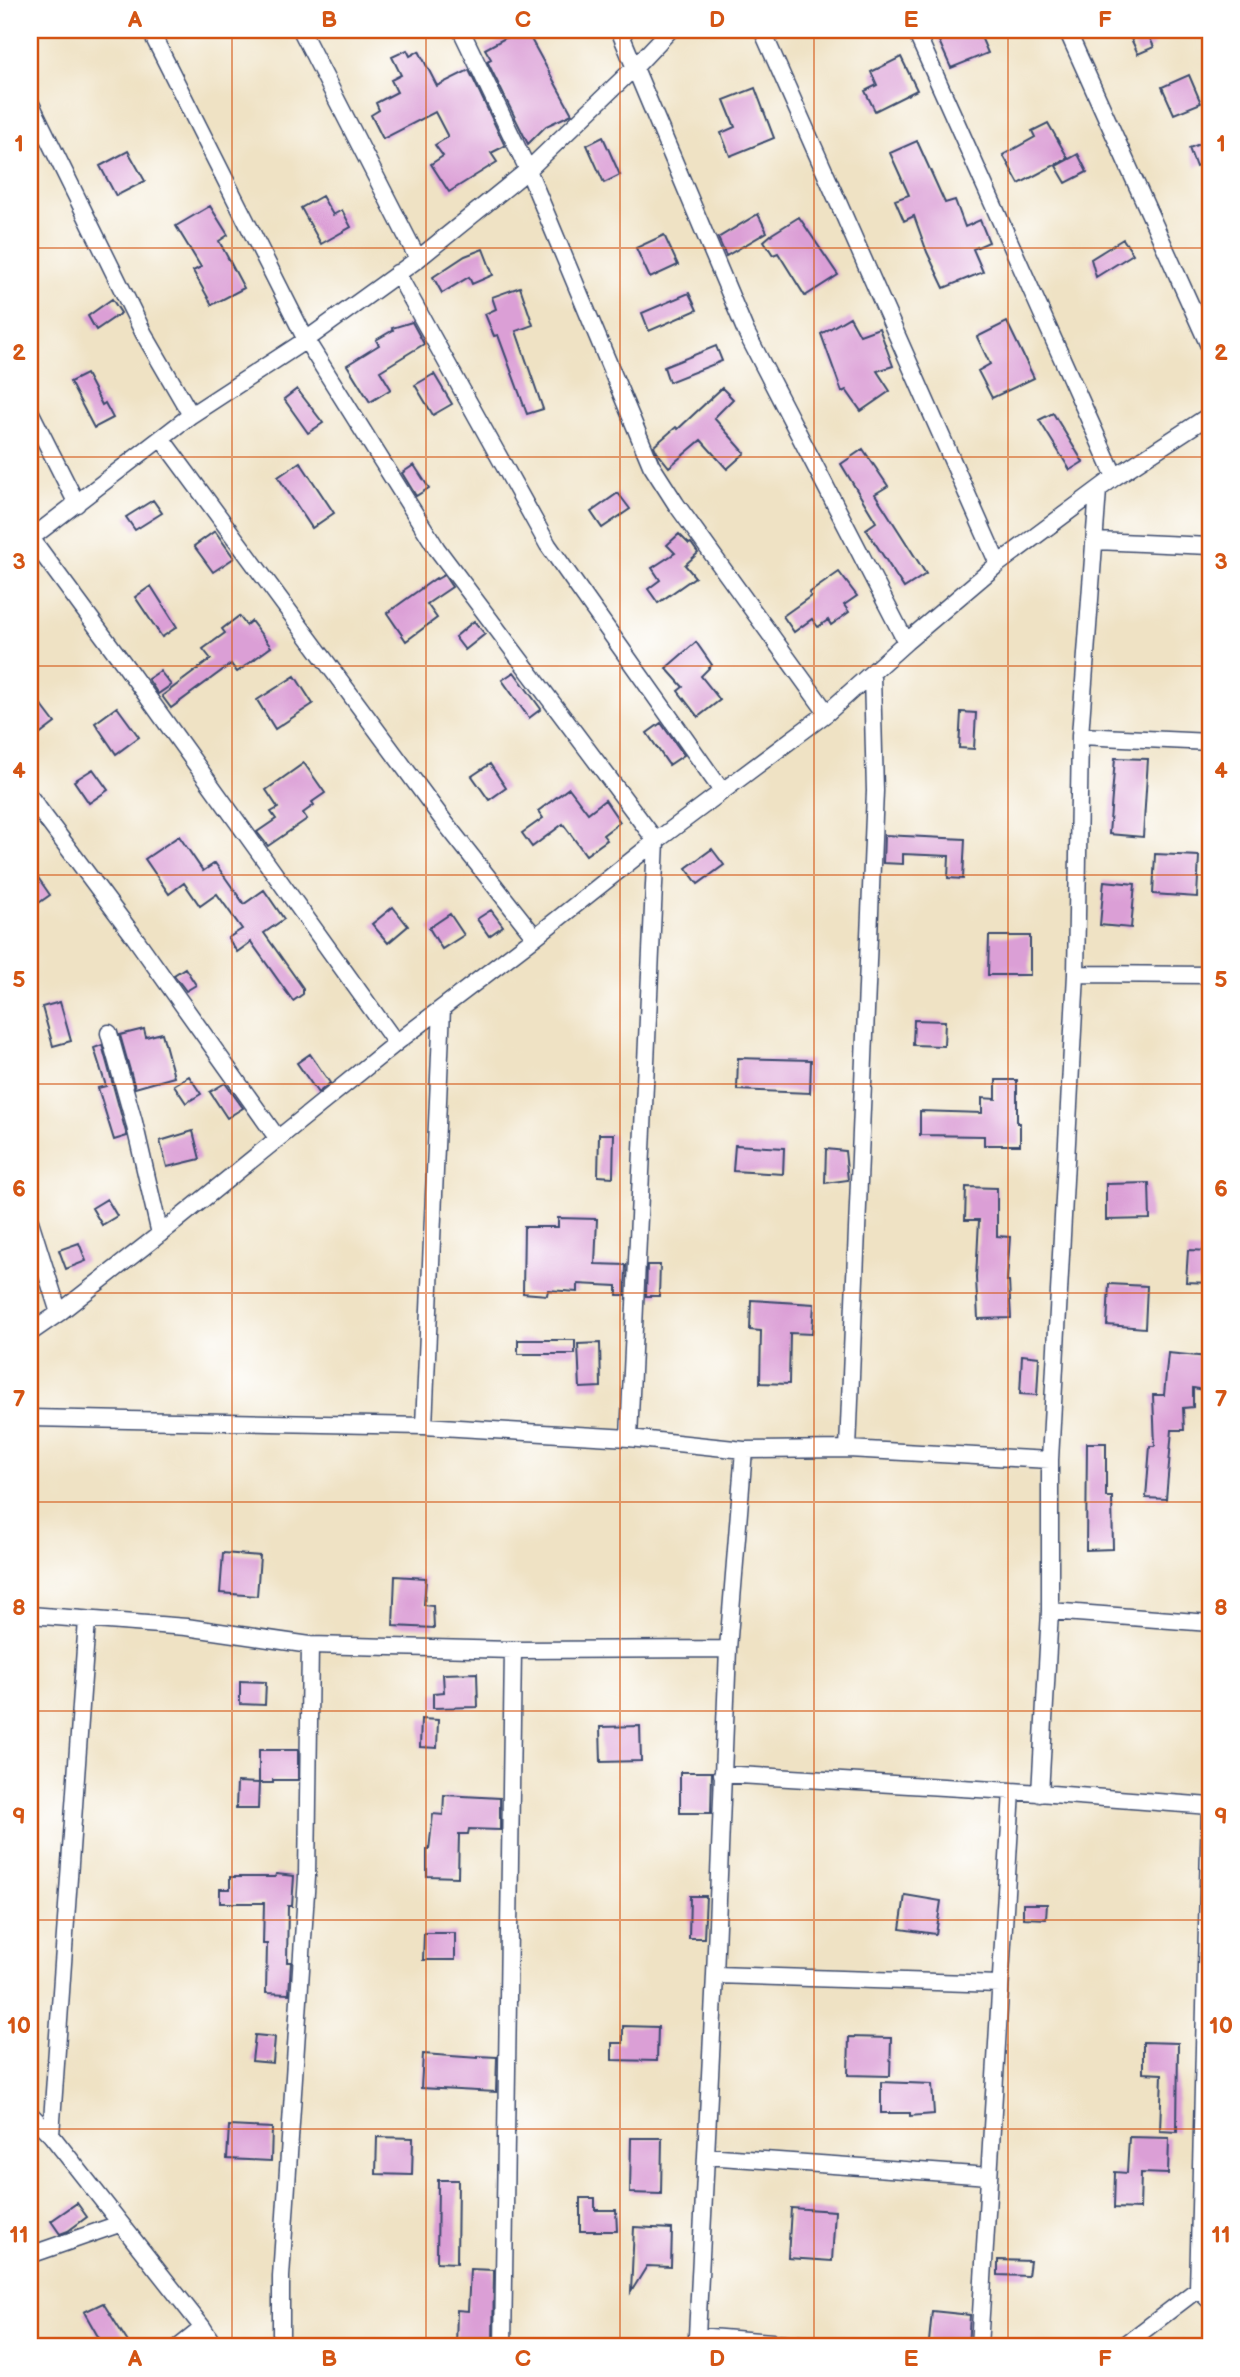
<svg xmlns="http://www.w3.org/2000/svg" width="1240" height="2377" font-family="'Balsamiq Sans',sans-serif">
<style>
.building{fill:#db9fd6}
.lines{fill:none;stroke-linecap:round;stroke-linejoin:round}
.minor-casing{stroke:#3b4a6d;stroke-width:19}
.minor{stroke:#fff;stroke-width:16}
.grid{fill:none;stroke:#d45514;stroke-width:2;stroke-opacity:0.55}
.neatline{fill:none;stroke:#d45514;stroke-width:2.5}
.grid-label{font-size:23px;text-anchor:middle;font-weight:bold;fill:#d45514}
</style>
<rect width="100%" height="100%" fill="#fff"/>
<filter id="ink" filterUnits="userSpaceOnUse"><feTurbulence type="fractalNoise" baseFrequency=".0143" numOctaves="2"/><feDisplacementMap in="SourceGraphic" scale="14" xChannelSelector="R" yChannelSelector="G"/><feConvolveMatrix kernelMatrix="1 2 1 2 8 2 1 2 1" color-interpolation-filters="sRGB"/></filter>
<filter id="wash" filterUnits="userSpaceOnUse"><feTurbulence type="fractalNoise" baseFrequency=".00686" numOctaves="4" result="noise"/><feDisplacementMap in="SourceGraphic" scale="28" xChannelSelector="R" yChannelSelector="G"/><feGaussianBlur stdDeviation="1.57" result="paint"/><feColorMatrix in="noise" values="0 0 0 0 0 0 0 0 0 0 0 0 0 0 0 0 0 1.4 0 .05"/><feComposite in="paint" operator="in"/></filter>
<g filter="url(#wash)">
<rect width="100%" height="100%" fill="#efe2c4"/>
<g id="blocks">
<!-- building -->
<path class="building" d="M520,30H526L572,114L546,126L528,144L487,61L491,59L485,49Z
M934,30H978L988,53L951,68Z
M1127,30H1146L1154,47L1138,54Z
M407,50L410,56L419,51L437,86L469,70L505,146L491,153L497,162L449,192L431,164L443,156L435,145L448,137L435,112L383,139L371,115L379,110L376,103L397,92L391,80L401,75L392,57Z
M901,57L917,90L875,111L865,91L877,85L871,72Z
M1189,75L1201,103L1174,114L1162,87Z
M755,88L774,138L730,156L721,133L735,127L724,100Z
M1048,123L1068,158L1019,184L1003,155L1035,137L1032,131Z
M603,137L620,175L604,183L587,145Z
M1210,140V161L1196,167L1189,148Z
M917,141L945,203L955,200L965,227L980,220L989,242L973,249L983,272L944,288L927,252L914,216L904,221L895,200L909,195L890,153Z
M128,151L145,181L116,196L100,166Z
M1078,154L1087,172L1066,183L1056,166Z
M322,196L333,215L342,210L351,227L321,244L301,208Z
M210,206L228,235L219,241L244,288L212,305L193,271L201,267L176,226Z
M758,214L767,232L726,256L718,238Z
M799,217L838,275L805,296L778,253L773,255L764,241L772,234Z
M664,235L678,265L650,278L636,248Z
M1123,239L1133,254L1096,277L1091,259Z
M483,249L493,275L472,284L469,277L442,293L433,277L465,256Z
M520,287L533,325L516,331L543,409L527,414L498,335L494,336L485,314L496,309L492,297Z
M689,293L697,310L649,331L642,313Z
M112,299L121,313L96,330L88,316Z
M850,317L860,335L879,328L893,366L877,371L890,391L861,411L846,390L842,392L821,334Z
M412,322L424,344L380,371L391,389L370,402L347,365L379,345L376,340L393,330L392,328Z
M1007,322L1034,378L992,398L978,371L990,364L977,337Z
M716,346L722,361L669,382L664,367Z
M86,374L102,405L105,403L113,418L94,428L70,382Z
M434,374L452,404L433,415L415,385Z
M722,388L733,399L714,418L745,453L727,469L701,440L669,467L657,452L654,446L676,427L678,429Z
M297,389L323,423L308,433L284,399Z
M1053,413L1083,462L1070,470L1039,420Z
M863,449L888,486L875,494L926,574L904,588L866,529L876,522L841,464Z
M300,462L334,513L312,528L278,477Z
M414,465L429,488L416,496L402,473Z
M618,493L630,509L602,528L591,512Z
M153,500L162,513L135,530L126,517Z
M215,531L234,558L213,572L194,546Z
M679,534L689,544L691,543L698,553L685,565L695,577L658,603L648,589L660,580L652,568L675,553L667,545Z
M839,572L857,596L844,605L849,612L831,625L828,620L818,627L812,619L794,632L783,616L811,596L809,593Z
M444,575L452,587L427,604L437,618L406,641L387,613L436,578L437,579Z
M151,586L177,627L162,637L135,597Z
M239,616L246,625L251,621L271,647L237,672L231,664L171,708L162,696L211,659L203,649L225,633L222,629Z
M474,621L485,634L465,650L455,637Z
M696,642L712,665L701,676L720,700L698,717L678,691L683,687L666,668Z
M160,671L171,685L158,694L148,679Z
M514,672L541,709L529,718L502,680Z
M295,676L313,704L275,729L257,700Z
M30,690L55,723L30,742Z
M117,707L139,737L116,754L95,723Z
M961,712L976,713L974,749L959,748Z
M661,723L684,755L669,765L647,733Z
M1115,758L1148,759L1143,837L1109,834Z
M304,763L325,793L312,802L314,805L303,813L307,819L268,846L257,832L276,819L271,812L278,808L266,790Z
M490,764L506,788L489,800L472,776Z
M93,769L108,790L89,803L74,781Z
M569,788L588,813L605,800L620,822L603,835L607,840L586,855L563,824L532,847L522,833L543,818L538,811Z
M884,835L965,839L963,879L948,878L949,856L903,854V864L883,863Z
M179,836L203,871L215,863L244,904L264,890L284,919L264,933L303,988V994L293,1001L251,942L237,952L228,938L242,929L217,894L200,906L184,883L169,894L145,859Z
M712,849L724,865L698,884L686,868Z
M1155,854L1199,856L1197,897L1153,894Z
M30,866L50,895L30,909Z
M1104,881L1135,884L1131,928L1100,925Z
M393,907L408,926L388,943L372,924Z
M491,910L503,926L489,936L477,919Z
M450,914L464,935L442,949L429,928Z
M989,936H1030V975H988Z
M185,968L196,985L186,991L174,975Z
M60,1002L71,1041L53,1046L42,1007Z
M914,1020L945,1021L944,1046L913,1045Z
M144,1029L146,1037L162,1033L174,1077L135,1088L120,1035Z
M102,1045L127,1136L114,1140L98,1088L106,1086L94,1048Z
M310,1054L330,1083L318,1093L297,1063Z
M738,1058L811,1060L810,1093L737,1090Z
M189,1076L201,1094L186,1103L174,1085Z
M996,1080H1017V1123H1020V1145H984V1136L920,1135V1111L982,1113V1098L996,1099Z
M225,1083L243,1108L227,1118L210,1092Z
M193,1131L200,1159L167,1167L160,1141Z
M599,1134H614L613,1177L598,1176Z
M735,1145L784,1148L783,1174L733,1171Z
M826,1149L845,1151L848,1180L825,1183Z
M1149,1183L1150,1219L1106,1220V1184Z
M966,1187L997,1188V1236L1010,1237L1007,1281H1009L1011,1318L978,1319L976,1278L979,1220H965Z
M107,1199L117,1216L102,1225L92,1208Z
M558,1218L597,1219L595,1264L626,1265L625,1295H617V1286L578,1284V1292L548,1290L547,1295L523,1293L524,1227H558Z
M79,1243L86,1261L66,1269L59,1250Z
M1188,1250L1210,1251V1283L1186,1282Z
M647,1265H660L659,1296H646Z
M1109,1284L1147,1286L1145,1328L1107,1325Z
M751,1300L814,1304L812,1334L790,1333L789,1384L760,1383L761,1331L750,1330Z
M518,1340H575V1354H518Z
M600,1343L601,1387L580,1388L578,1344Z
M1168,1353L1208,1357L1205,1390L1193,1388V1407L1183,1408L1184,1430H1172L1166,1499L1146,1498L1150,1446H1155L1153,1395H1164Z
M1022,1355L1039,1357L1037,1395L1020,1394Z
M1087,1443H1106V1497H1112L1113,1549L1086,1550Z
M223,1553L260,1556L257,1596L220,1593Z
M395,1576L426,1578L424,1605L433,1606L434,1628L393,1626Z
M477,1673L478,1707L433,1708V1693L444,1692L443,1674Z
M240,1681L266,1682L265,1705L240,1704Z
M421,1719L438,1720L437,1748L420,1747Z
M640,1726L641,1761L601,1762L600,1727Z
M259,1750H298V1780H273V1783H259Z
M680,1772H712L711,1813H680Z
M237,1782L259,1783L258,1809H236Z
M444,1795L500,1798V1830L469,1829L468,1834H459L458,1877L427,1876V1850H429L433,1814L443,1815Z
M276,1874L294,1876L292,1906H288L287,1962H291L289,1994L266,1993L267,1944H263L264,1903H220V1889H230V1877H275Z
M905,1895L941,1901L936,1934L900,1929Z
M690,1896H706L704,1938H689Z
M1023,1904H1047L1046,1919L1023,1918Z
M424,1933H455V1960H423Z
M623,2026L658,2027L657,2061L612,2060V2043H623Z
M255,2035L275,2037L273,2063L252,2061Z
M849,2037L891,2038L890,2076L848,2075Z
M1143,2042L1178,2043L1177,2132L1160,2131L1162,2074L1143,2073Z
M423,2054L478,2058V2056L497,2057L496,2092L421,2088Z
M881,2082L932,2084L934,2114L910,2116V2113H881Z
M229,2126L272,2128L271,2161L227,2159Z
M377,2137L413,2138L412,2175L376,2174Z
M1129,2137L1169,2138L1168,2174L1141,2173L1140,2209L1114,2208L1115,2172L1127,2173Z
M631,2138H662L661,2194L630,2193Z
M438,2180H458L457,2263L437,2262Z
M580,2198H595V2210H616L617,2231H580Z
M77,2203L87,2217L68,2231L60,2234L51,2221Z
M791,2208L835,2211L832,2261L788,2258Z
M634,2227L672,2229L671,2267L647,2266L631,2292Z
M998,2260L1030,2261L1028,2276L998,2275Z
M470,2269L494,2270L493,2347H456L457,2310L468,2311Z
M103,2303L131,2347H104L84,2312Z
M932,2311L970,2315L968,2346L929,2342Z"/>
</g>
</g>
<g filter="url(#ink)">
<use href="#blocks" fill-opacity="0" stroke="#3b4a6d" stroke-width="2"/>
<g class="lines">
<defs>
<path id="minor" d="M150,30L306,340L437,549L656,841L629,1438
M301,30L418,259
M461,30L528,170L651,465L676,504L827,713
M619,30L746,332L906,642
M762,30L998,564
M915,30L1115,477
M1067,30L1210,348
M30,102L144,334L191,415
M397,273L548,545L722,791
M30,411L77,504
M161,438L446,824L535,937
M1098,490L1080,736L1076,974L1050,1460V1611L1210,1623
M31,538L124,664L396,1043
M30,539L191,415L306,340L418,259L528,170L636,66L670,30
M1096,541L1210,546
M1080,736L1210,742
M30,797L133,935L278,1139
M1076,974L1210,975
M109,1033L134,1122L160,1234
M30,1221L59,1313
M30,1333L59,1313L160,1234L396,1043L535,937L656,841L827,713L906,642L998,564L1115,477L1210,415
M30,1418L424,1426L629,1438L744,1450L848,1449L1050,1460
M424,1426L442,1008
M848,1449L875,791L872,675
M30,1615L186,1627L310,1645L513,1650L728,1649
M722,1774L1012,1791L1210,1806
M1040,1794L1050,1611
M1210,1806L1198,2289L1210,2301
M715,1975L1000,1984
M30,2114L51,2135L203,2328L215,2347
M51,2135L87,1620
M706,2156L989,2176
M30,2255L119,2224
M697,2336L832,2347
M179,2347L203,2328
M281,2347V2277L307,1877L310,1645
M503,2347L513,1650
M700,2347L697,2336L715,1975L728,1649L744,1450
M979,2347L1012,1791
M1122,2347L1198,2289"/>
</defs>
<!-- minor casing -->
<use href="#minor" class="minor-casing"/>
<!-- minor -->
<use href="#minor" class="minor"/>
</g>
</g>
<!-- grid -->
<path class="grid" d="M232,30V2347M426,30V2347M620,30V2347M814,30V2347M1008,30V2347M30,248H1210M30,457H1210M30,666H1210M30,875H1210M30,1084H1210M30,1293H1210M30,1502H1210M30,1711H1210M30,1920H1210M30,2129H1210"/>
<!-- margin -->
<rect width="1240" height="2377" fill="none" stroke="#fff" stroke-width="77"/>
<rect x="38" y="38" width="1164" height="2300" class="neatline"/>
<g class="grid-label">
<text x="135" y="27">A</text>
<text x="329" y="27">B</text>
<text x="523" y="27">C</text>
<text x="717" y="27">D</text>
<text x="911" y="27">E</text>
<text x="1105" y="27">F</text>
<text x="19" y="151">1</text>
<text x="1221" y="151">1</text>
<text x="19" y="360">2</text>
<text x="1221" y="360">2</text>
<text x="19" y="569">3</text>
<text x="1221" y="569">3</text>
<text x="19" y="778">4</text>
<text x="1221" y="778">4</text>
<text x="19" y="987">5</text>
<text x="1221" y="987">5</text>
<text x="19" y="1196">6</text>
<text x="1221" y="1196">6</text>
<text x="19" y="1406">7</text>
<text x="1221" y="1406">7</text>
<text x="19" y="1615">8</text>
<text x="1221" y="1615">8</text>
<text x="19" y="1824">9</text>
<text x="1221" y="1824">9</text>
<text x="19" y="2033">10</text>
<text x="1221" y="2033">10</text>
<text x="19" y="2242">11</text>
<text x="1221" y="2242">11</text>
<text x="135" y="2366">A</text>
<text x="329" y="2366">B</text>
<text x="523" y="2366">C</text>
<text x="717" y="2366">D</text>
<text x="911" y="2366">E</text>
<text x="1105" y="2366">F</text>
</g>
</svg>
